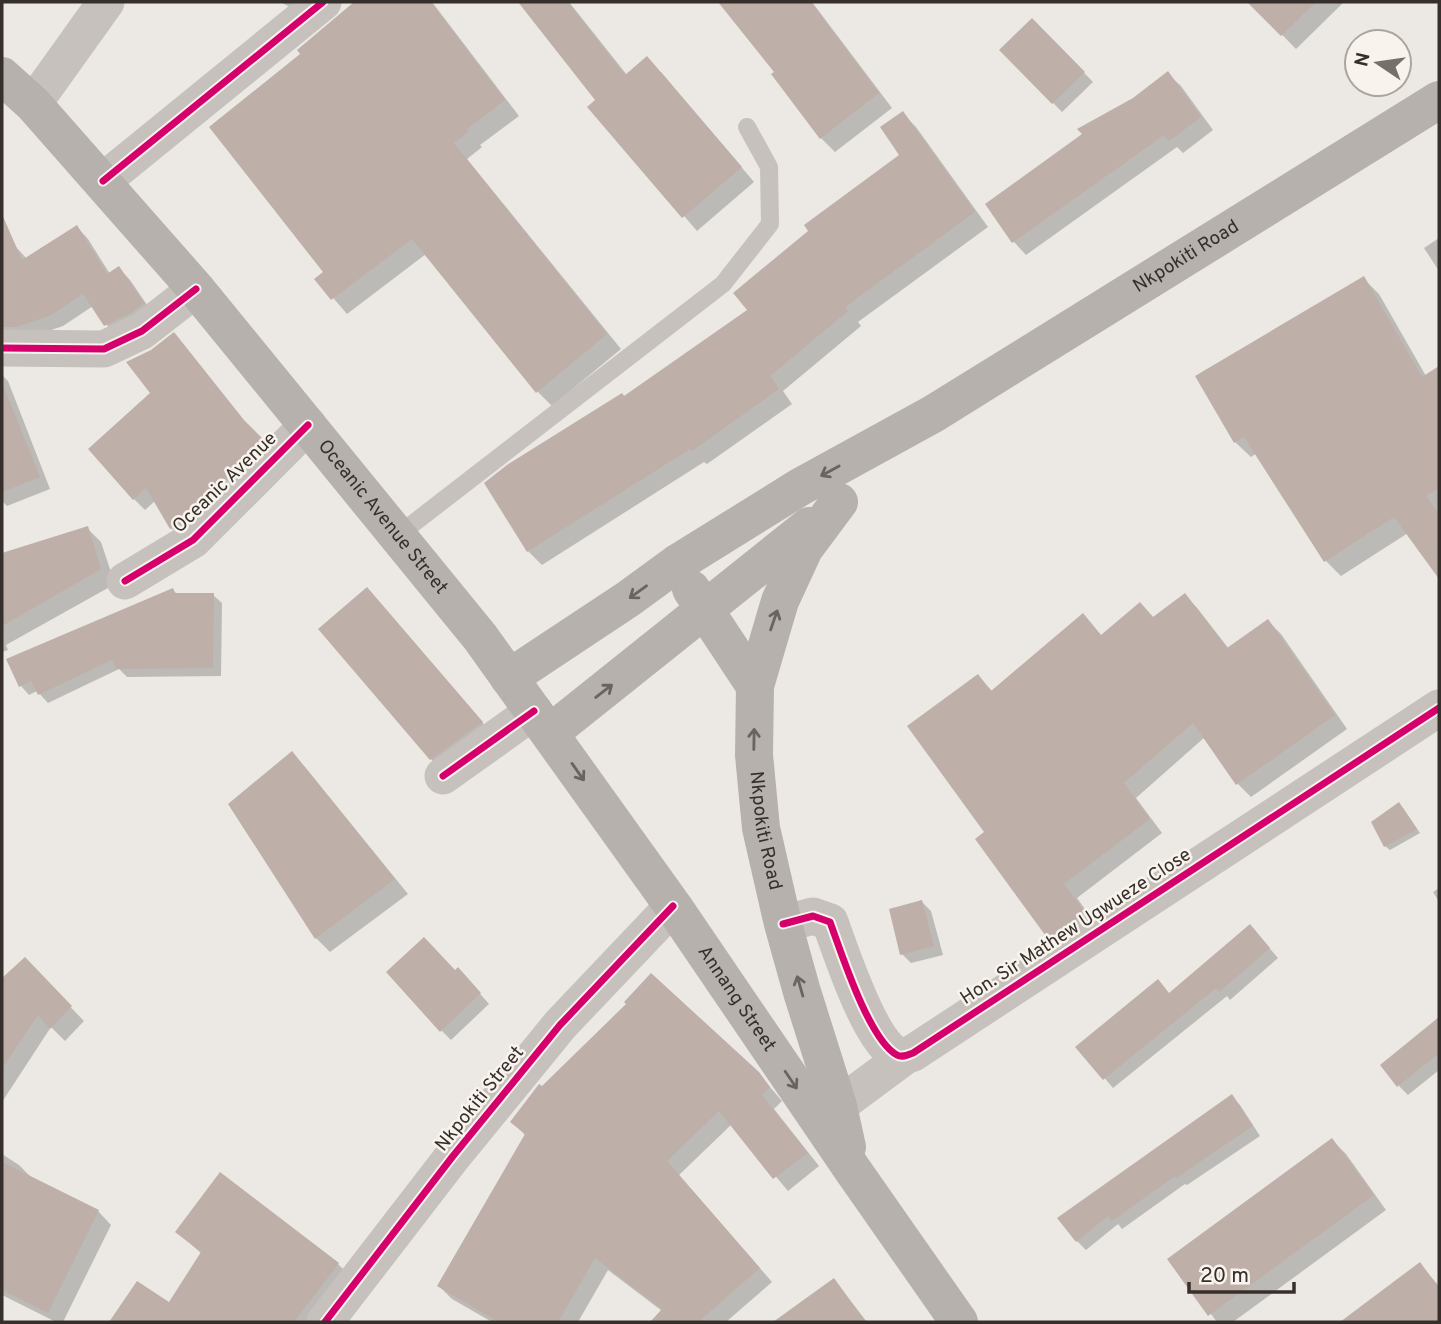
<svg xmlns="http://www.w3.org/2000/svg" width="1441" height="1324" font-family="Overpass,sans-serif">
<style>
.shadow{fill:#0003}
.building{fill:#beafa8}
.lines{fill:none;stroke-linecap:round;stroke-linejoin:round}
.lane{stroke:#c6c1bd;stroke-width:18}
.street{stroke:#c6c1bd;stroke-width:37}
.secondary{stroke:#b6b1ad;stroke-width:38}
.cycleway-casing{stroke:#f8f3ed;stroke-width:11}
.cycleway{stroke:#d6006c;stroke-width:7}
.oneway{stroke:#6a635f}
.labels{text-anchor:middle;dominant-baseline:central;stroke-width:5;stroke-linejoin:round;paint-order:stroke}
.street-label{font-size:19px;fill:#372f2b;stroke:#f8f3ed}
</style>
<rect width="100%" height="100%" fill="#ece9e4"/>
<!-- shadow -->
<path class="shadow" d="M280,2H302L296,10Z
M359,2H432L519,116L480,145L482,147L467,159L621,349L552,406L537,391L426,254L347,314L317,279L325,273L303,55L299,51Z
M520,2H569L627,75L661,72L754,182L697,231L590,107L597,101Z
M720,2H812L892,108L835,152L821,138L776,72Z
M1250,2H1344L1296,49Z
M1032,20L1093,82L1062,112L1001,50Z
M1168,74L1181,86L1213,130L1183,153L1177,147L1026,255L1014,242L987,204Z
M902,113L916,127L988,227L858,322L861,326L783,391L792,404L707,464L704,462L542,565L528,551L625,398L749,310L902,156Z
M77,227L88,239L110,274L119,268L130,280L154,315L117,336L106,324L93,306L63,326L28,338L2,343V252L15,246L27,259Z
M1439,238V271L1424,248Z
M1364,279L1379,294L1426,376L1439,368V576L1408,533L1341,576L1326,561L1257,453L1251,457L1235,442Z
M174,335L254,433L273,452L182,539L171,528L155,501L145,510L134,499L153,393Z
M2,375L8,381L50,489L7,506L2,501Z
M87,528L101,542L115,584L6,645L8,650L2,652V555Z
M367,589L495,737L445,773L431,759Z
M173,590L177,594L213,595L222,603L221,676L127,677L119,669L48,703L37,691L29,695L21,686Z
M1185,595L1198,609L1229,649L1268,621L1281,634L1347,729L1251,797L1238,784L1205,737L1136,798L1162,833L1077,898L1097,926L1062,951L1049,938L986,833L978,676L993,692L1083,616L1102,636L1140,604L1154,618Z
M291,753L305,767L408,894L330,952L316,938Z
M1403,808L1420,833L1390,850L1385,846Z
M1439,888V902L1433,892Z
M922,902L931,911L943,955L911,963L902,954Z
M1259,936L1278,958L1230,1000L1227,996L1113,1088L1078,1047L1170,994Z
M25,960L84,1021L65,1041L51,1027L2,1102V980Z
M455,972L467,979L489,1004L451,1040L441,1030Z
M1436,1022L1439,1025V1070L1408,1095L1399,1086Z
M758,1073L782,1101L774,1109L819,1166L788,1191L732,1124L679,1175L772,1282L726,1322H653L662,1311L608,1270L578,1322H492L452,1299L439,1286L526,1136L513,1122Z
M1231,1096L1240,1105L1260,1136L1187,1185L1185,1184L1122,1229L1118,1224L1086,1250L1077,1241Z
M1332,1140L1346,1154L1386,1210L1233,1322H1217L1170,1260Z
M2,1154L19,1165L32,1178L98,1211L111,1225L63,1322H56L2,1295Z
M177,1232L338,1264L352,1278L319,1322H111L137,1283L169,1304L202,1254Z
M1420,1264L1439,1286V1322H1343Z
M834,1280L867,1322H787L783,1317Z"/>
<!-- building -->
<path class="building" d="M354,2H431L505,100L467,129L469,131L454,143L607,334L536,393L412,239L331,300L314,279L323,272L209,127L300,54L297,50Z
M518,2H568L625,75L647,56L742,167L682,218L587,107L595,100Z
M718,2H811L879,93L820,139L771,74L774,72Z
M1247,2H1316L1281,36Z
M1032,18L1085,72L1052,104L999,50Z
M1168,71L1201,117L1169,141L1164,135L1012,243L985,204L1082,134L1077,129L1133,98Z
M903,111L975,212L845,307L848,311L770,376L779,389L692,451L690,449L527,552L484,483L507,465L622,393L624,396L747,310L733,293L808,231L804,225L899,155L880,127Z
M2,214L22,260L77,225L107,274L119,266L144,303L131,313L104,326L83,294L51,315L16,327H2Z
M1364,276L1422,377L1439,366V488L1426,496L1439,514V579L1394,517L1324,562L1244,437L1234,443L1195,376Z
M174,332L244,420L264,440L180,523L170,529L146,488L133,500L88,449L150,393L126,362L151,350Z
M3,385L40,477L2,492V386Z
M88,526L101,569L2,626V553Z
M367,587L483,722L430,760L318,629Z
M173,588L175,593H214L213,668L116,669L112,660L38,695L31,681L19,687L6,659Z
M1185,593L1227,648L1268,619L1335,715L1236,785L1193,723L1124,783L1150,819L1064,884L1085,912L1048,939L975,839L984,832L907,726L978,674L991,691L1083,613L1101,635L1140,602L1153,617Z
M292,751L395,879L315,939L228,804Z
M1399,802L1417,829L1384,847L1371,822Z
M922,900L934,946L900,955L889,909Z
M1250,924L1270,948L1219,992L1216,988L1103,1080L1075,1047L1158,979L1169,993Z
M424,937L455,970L458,967L481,993L440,1032L386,972Z
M25,957L72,1006L50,1029L38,1015L2,1068V978Z
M651,973L759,1072L770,1087L762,1095L808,1153L773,1179L719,1111L667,1161L760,1268L698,1322H650L662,1309L595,1258L558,1322H499L437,1286L525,1134L510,1122L539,1084L542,1086L626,1004L624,1002Z
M1439,1017V1053L1397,1087L1380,1065Z
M1232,1094L1253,1126L1176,1178L1175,1176L1112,1221L1108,1216L1076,1242L1057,1218Z
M1332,1138L1374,1195L1208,1316L1167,1259Z
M2,1162L99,1210L48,1313L2,1290Z
M220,1172L339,1263L294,1322H109L137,1281L169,1302L201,1252L175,1232Z
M1420,1262L1439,1288V1322H1340Z
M834,1278L866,1322H773Z"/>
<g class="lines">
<!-- lane -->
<path class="lane" d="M397,536L723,284L770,224L769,167L747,127"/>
<!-- street -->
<path class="street" d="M33,104L106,2
M103,181L323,2
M2,348L104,349L142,331L196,289
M125,581L193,540L308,425
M443,776L534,711
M783,924L813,916L830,922C841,952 869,1040 897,1055C902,1058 908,1055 913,1053L1439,708
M838,1106L904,1057
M325,1322L453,1156L560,1025L673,906"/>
<!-- secondary -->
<g class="secondary">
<path id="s1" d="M2,76L33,104L196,289L480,637L673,906L852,1169L959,1322"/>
<path id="s2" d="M839,502L804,549L780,601L755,686L754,755L761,828L783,924L802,992L838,1106L847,1147"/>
<path d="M691,589L755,686"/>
<path id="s3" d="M509,678L628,599L676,564L800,487L933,414L1439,100"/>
<path d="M550,733L809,526"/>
</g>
<defs>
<path id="cycleway" d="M103,181L323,2
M2,348L104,349L142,331L196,289
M125,581L193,540L308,425
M443,776L534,711
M783,924L813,916L830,922C841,952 869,1040 897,1055C902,1058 908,1055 913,1053L1439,708
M325,1322L453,1156L560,1025L673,906"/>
</defs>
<!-- cycleway casing -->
<use href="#cycleway" class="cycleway-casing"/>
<!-- cycleway -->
<use href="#cycleway" class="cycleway"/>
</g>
<!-- one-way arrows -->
<defs><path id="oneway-shaft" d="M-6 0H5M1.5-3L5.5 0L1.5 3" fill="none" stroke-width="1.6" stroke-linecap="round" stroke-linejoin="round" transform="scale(1.75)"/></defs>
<g class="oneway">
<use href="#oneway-shaft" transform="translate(830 471) rotate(151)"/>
<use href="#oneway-shaft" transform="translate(638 592) rotate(144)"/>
<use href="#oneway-shaft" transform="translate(774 620) rotate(-71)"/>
<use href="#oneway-shaft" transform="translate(604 691) rotate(-38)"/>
<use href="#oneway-shaft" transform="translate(754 739) rotate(-89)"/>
<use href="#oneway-shaft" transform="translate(578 772) rotate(55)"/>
<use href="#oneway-shaft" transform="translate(800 986) rotate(-106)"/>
<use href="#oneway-shaft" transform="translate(791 1080) rotate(56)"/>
</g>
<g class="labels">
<!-- street labels -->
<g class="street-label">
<text stroke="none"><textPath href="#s3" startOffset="798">Nkpokiti Road</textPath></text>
<text transform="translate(225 483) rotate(-44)">Oceanic Avenue</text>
<text stroke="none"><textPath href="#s1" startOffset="583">Oceanic Avenue Street</textPath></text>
<text stroke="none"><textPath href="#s2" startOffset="350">Nkpokiti Road</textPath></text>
<text transform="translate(1076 927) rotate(-33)">Hon. Sir Mathew Ugwueze Close</text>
<text stroke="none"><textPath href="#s1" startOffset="1181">Annang Street</textPath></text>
<text transform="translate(480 1099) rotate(-51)">Nkpokiti Street</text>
</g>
</g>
<!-- border -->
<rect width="1441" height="1324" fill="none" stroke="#372f2b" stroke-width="7"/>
<!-- north arrow -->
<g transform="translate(1378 63) rotate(283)"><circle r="33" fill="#f8f3ed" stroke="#aba59f" stroke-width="2"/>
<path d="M0-5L12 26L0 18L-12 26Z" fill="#76706c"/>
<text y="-10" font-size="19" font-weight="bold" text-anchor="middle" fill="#372f2b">N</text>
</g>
<!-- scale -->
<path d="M1189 1282v10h105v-10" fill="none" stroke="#372f2b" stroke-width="3.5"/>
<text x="1200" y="1282" font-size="21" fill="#372f2b" stroke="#f8f3ed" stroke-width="5" paint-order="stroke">20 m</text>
</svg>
